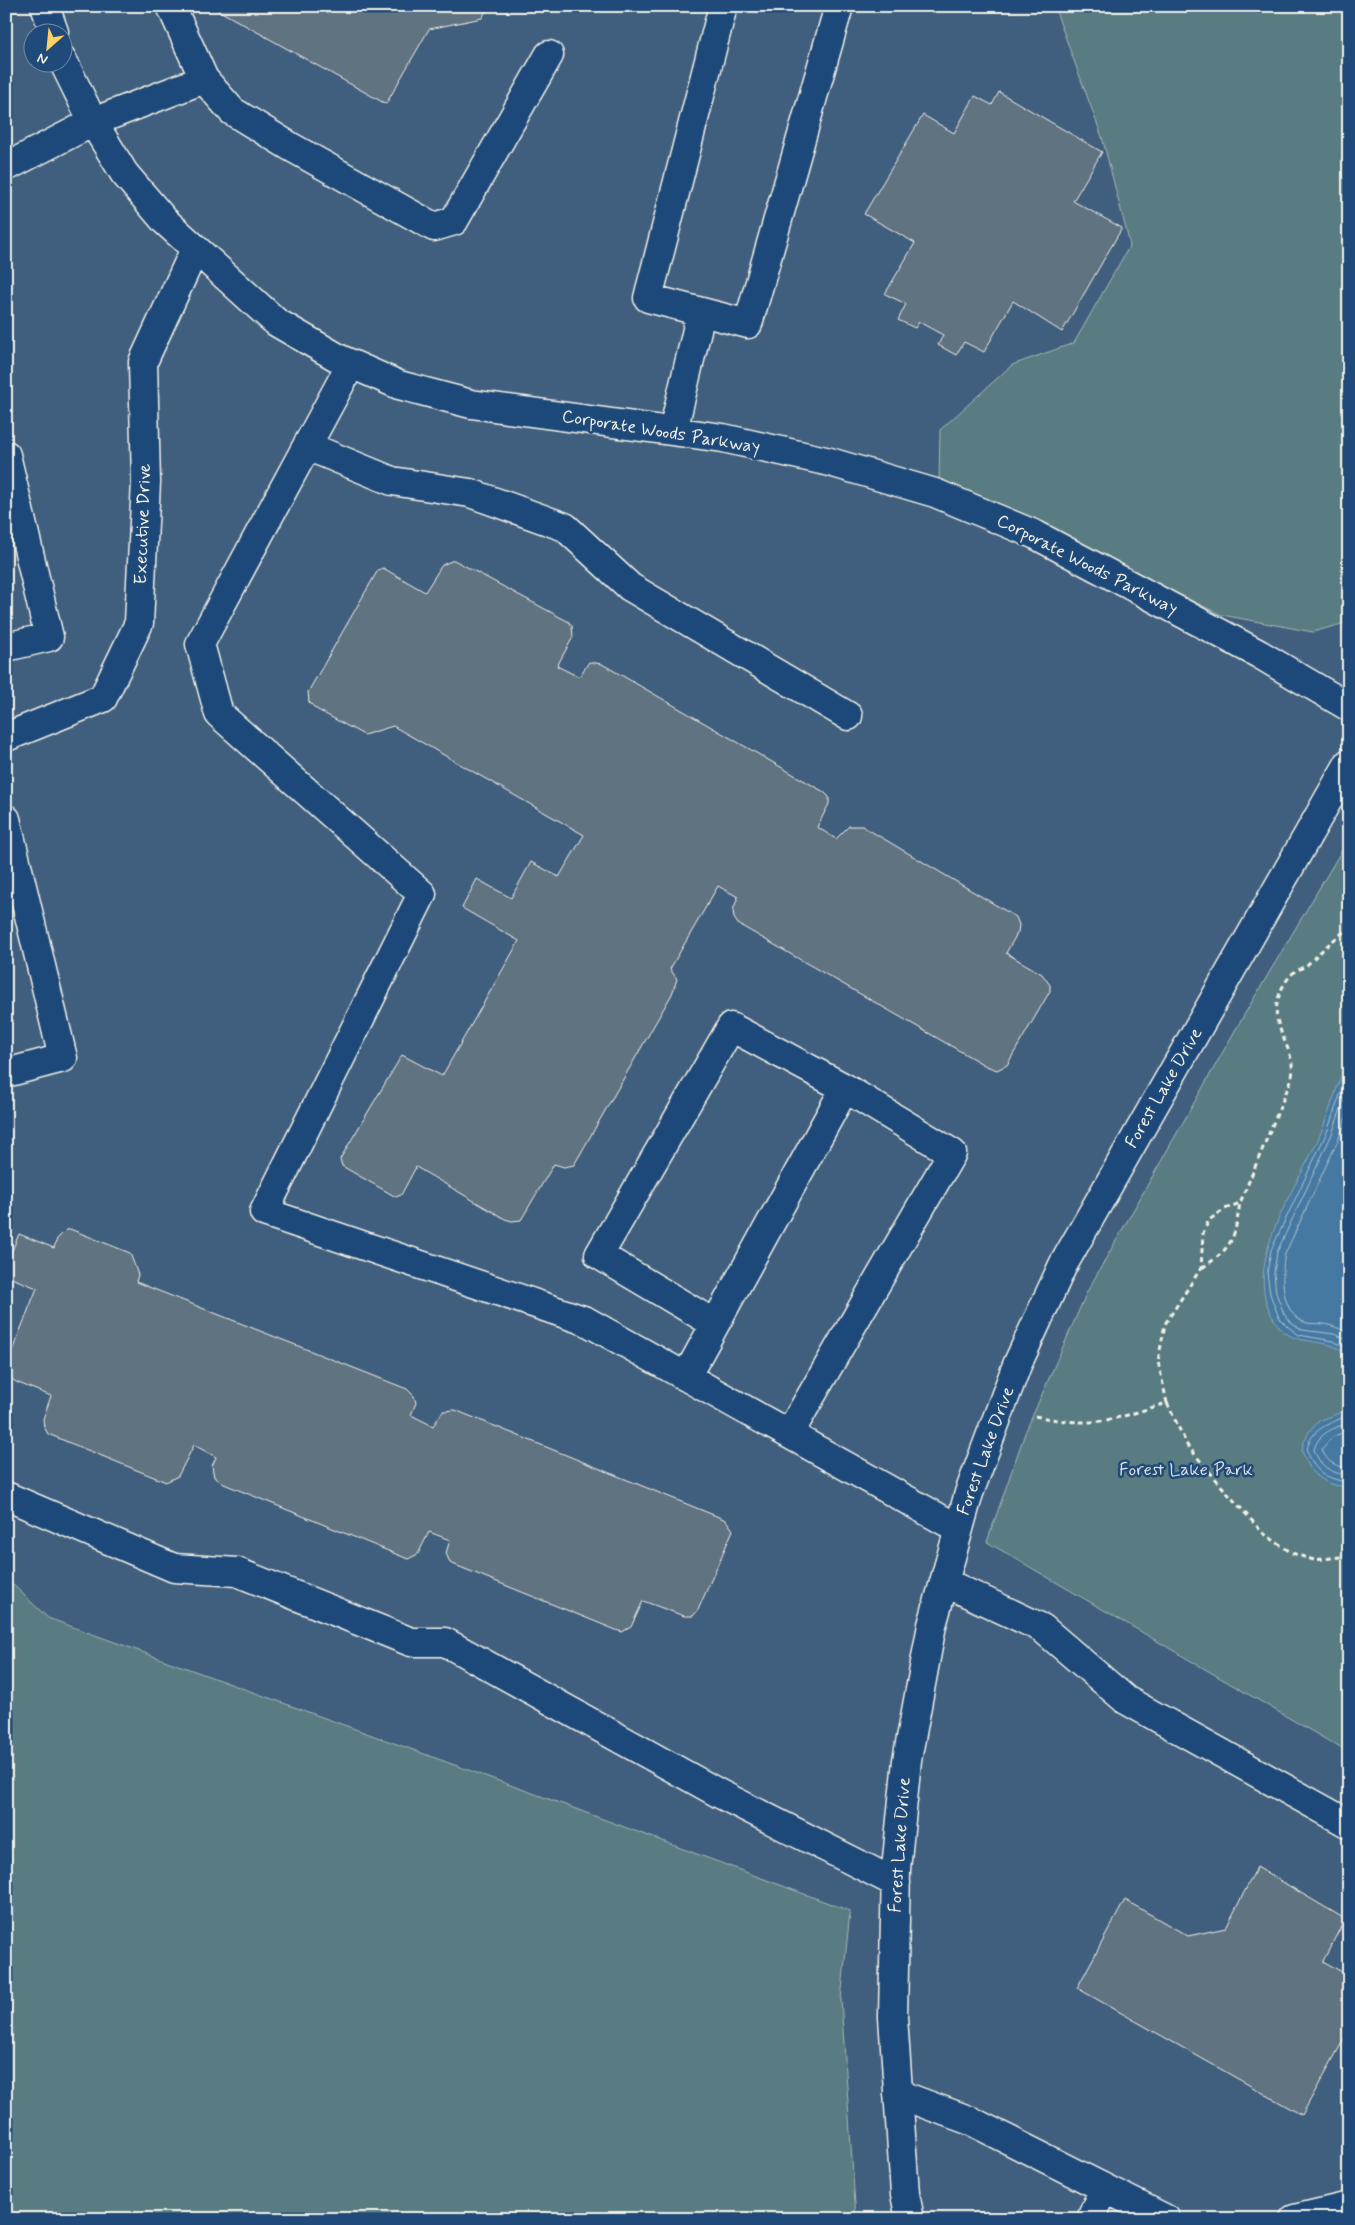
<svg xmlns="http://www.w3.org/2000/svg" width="1355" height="2225" font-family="Mynerve,sans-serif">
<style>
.built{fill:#405f7e;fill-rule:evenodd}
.green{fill:#587c81;stroke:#a6b6b4}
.water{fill:#4579a2;stroke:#8ba9be}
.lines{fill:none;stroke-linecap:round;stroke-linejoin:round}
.shore{stroke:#aec1cc;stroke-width:1}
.building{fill:#5f7381;stroke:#f4f1e8}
.minor-casing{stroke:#f4f1e8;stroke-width:31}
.path{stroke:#f4f1e8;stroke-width:3;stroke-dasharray:5 4;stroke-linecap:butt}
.minor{stroke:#1f4a7a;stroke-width:28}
.labels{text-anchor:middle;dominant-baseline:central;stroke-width:5;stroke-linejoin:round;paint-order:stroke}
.street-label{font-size:18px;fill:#f4f1e8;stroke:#1f4a7a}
.park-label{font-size:18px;fill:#dddfd9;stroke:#1f4a7a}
</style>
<rect width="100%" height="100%" fill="#32567c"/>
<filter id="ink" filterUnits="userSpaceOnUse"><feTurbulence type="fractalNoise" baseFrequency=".02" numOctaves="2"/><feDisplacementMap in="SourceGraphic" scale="10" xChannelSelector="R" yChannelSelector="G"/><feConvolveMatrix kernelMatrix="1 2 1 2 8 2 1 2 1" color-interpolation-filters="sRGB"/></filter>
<g filter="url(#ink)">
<!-- built -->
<path class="built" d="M6,6H1349V2219H6ZM32,32H62V62H32Z"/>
<!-- green -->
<path class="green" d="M1054,6H1349V622L1313,632L1222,615L939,481L940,430L1012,365L1074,343L1130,245L1102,137Z
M1349,838V1753L987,1542L1025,1433L1087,1292L1237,1027Z
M6,1578L48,1618L557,1802L850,1911L841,2000L856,2219H6Z"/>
<!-- water -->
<path class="water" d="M1349,1054V1354C1340,1349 1331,1344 1321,1343C1301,1339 1288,1341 1275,1321C1237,1263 1301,1184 1322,1130C1332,1105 1339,1079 1349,1054Z
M1349,1409V1488L1330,1484L1320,1478L1312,1472L1302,1452L1303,1444L1309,1432L1319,1421Z"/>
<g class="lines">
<!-- shore -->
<path class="shore" d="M1349,1069L1327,1132L1271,1250L1267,1273L1270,1294L1279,1318L1287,1326L1299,1335L1333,1341L1349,1349
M1349,1086L1332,1134L1277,1252L1274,1273L1276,1293L1284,1314L1291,1322L1302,1330L1334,1334L1349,1341
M1349,1109L1339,1138L1285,1254C1281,1274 1280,1316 1307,1323C1312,1324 1318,1323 1323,1324C1332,1325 1340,1329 1349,1333
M1349,1415C1332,1423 1309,1428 1307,1451C1317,1475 1325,1477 1349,1483
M1349,1422C1334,1429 1318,1432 1314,1450C1321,1468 1330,1472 1349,1476
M1349,1430L1332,1437L1322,1449C1327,1463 1335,1466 1349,1468"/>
</g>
<!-- building -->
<path class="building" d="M218,6H489L482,18L429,29L386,104L216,9Z
M999,92L1102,152L1073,201L1122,228L1062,332L1013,301L984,352L964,342L956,355L938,345L943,335L919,322L915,328L898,320L906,304L885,294L915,243L864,214L923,115L954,133L975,96L992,105Z
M454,560L569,622L572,626L573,637L557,666L579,677L589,662L602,664L824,792L829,797V804L817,827L836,839L849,826H862L1016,917L1019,925L1018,932L1006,953L1042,974L1050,985V991L1007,1065L997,1070L986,1066L738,924L734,918L733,910L738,897L718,886L670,969L677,979L672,994L574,1165L564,1167L554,1164L521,1220L512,1221L505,1219L416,1167L401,1195L396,1197L342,1166L340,1159L402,1055L442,1076L519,941L462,908L477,879L511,898L531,862L559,877L584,835L393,726L364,735L316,709L309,702L308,692L378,570L383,568L425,592L442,565Z
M70,1229L130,1253L138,1275L136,1282L407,1389L414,1396L416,1403L411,1415L433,1426L443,1411L455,1410L726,1520L733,1530L698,1610L693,1616H684L643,1601L631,1627L622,1632L616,1630L450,1563L446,1553L450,1540L429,1532L418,1554L408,1559L224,1484L214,1477L212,1466L216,1457L194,1445L178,1476L166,1482L48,1434L44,1427L43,1419L51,1396L16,1382L11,1378L6,1370L8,1361L37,1288L6,1276V1265L19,1234L54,1248L57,1239L65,1231Z
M1257,1867L1345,1919L1323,1961L1349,1976V2030L1302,2115L1077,1988L1125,1900L1188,1936L1226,1928Z"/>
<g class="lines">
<defs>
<path id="minor" d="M45,6L54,32
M171,6L204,79
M723,6L648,298L748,324L839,6
M62,59L93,122L124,173L165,221L276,322L340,359L399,385L471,404L723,438L830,462L935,493L1036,535L1259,654L1349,707
M6,167L93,122L204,79L232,111L291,147L434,227L454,221L549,55
M351,364L200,644L219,714L422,894L264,1212L586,1321L959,1529
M673,431L701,313
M307,446L392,481L470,493L565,527L630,587L848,716
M6,455L49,637L6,647
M6,737L103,698L139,623L146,482L143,362L195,249
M6,819L63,1058L6,1073
M715,1324L599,1255L731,1027L845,1088
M686,1377L845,1088L952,1153L789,1434
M6,1496L174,1568L237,1572L411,1642H445L720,1794L896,1883
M944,1582L1042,1628L1126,1700L1349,1824
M898,2094L971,2121L1166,2219
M910,2219L905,2194L893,2017L896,1869L907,1760L932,1625L969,1493L1017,1365L1063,1265L1349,763
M1091,2219L1104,2188
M1294,2219L1349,2206"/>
</defs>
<!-- minor casing -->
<use href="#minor" class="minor-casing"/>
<!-- path -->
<path class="path" d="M1202,1268C1234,1246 1234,1240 1240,1203
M1167,1403L1187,1445L1229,1495L1263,1533L1292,1553L1314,1560L1349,1556
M1035,1416C1056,1420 1078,1424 1100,1421C1123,1418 1145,1409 1167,1403L1158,1361L1165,1324L1201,1268L1203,1233L1209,1220L1225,1209L1240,1203L1292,1078C1295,1057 1284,1043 1278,1023C1273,1007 1280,986 1292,974C1297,969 1304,968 1308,964C1321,951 1334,939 1349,928"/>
<!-- minor -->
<use href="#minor" class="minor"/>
</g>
</g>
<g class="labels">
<!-- street labels -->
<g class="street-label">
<text transform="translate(661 432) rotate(9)">Corporate Woods Parkway</text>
<text transform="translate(143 524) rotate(-88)">Executive Drive</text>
<text transform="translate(1087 565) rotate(27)">Corporate Woods Parkway</text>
<text transform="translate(1164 1088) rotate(-60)">Forest Lake Drive</text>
<text transform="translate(986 1451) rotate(-70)">Forest Lake Drive</text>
<text transform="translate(900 1845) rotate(-86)">Forest Lake Drive</text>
</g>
<!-- park labels -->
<g class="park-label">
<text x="1186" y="1470">Forest Lake Park</text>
</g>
</g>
<!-- margin -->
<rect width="1355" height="2225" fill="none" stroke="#1f4a7a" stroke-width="25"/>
<rect x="12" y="12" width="1330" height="2200" fill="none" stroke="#f4f1e8" stroke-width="2" filter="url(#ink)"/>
<!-- north arrow -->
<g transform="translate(48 48) rotate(207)"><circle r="24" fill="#1f4a7a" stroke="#748da6"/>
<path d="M0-4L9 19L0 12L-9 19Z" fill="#ffd166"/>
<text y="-8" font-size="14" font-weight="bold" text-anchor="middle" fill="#f4f1e8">N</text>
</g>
</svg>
